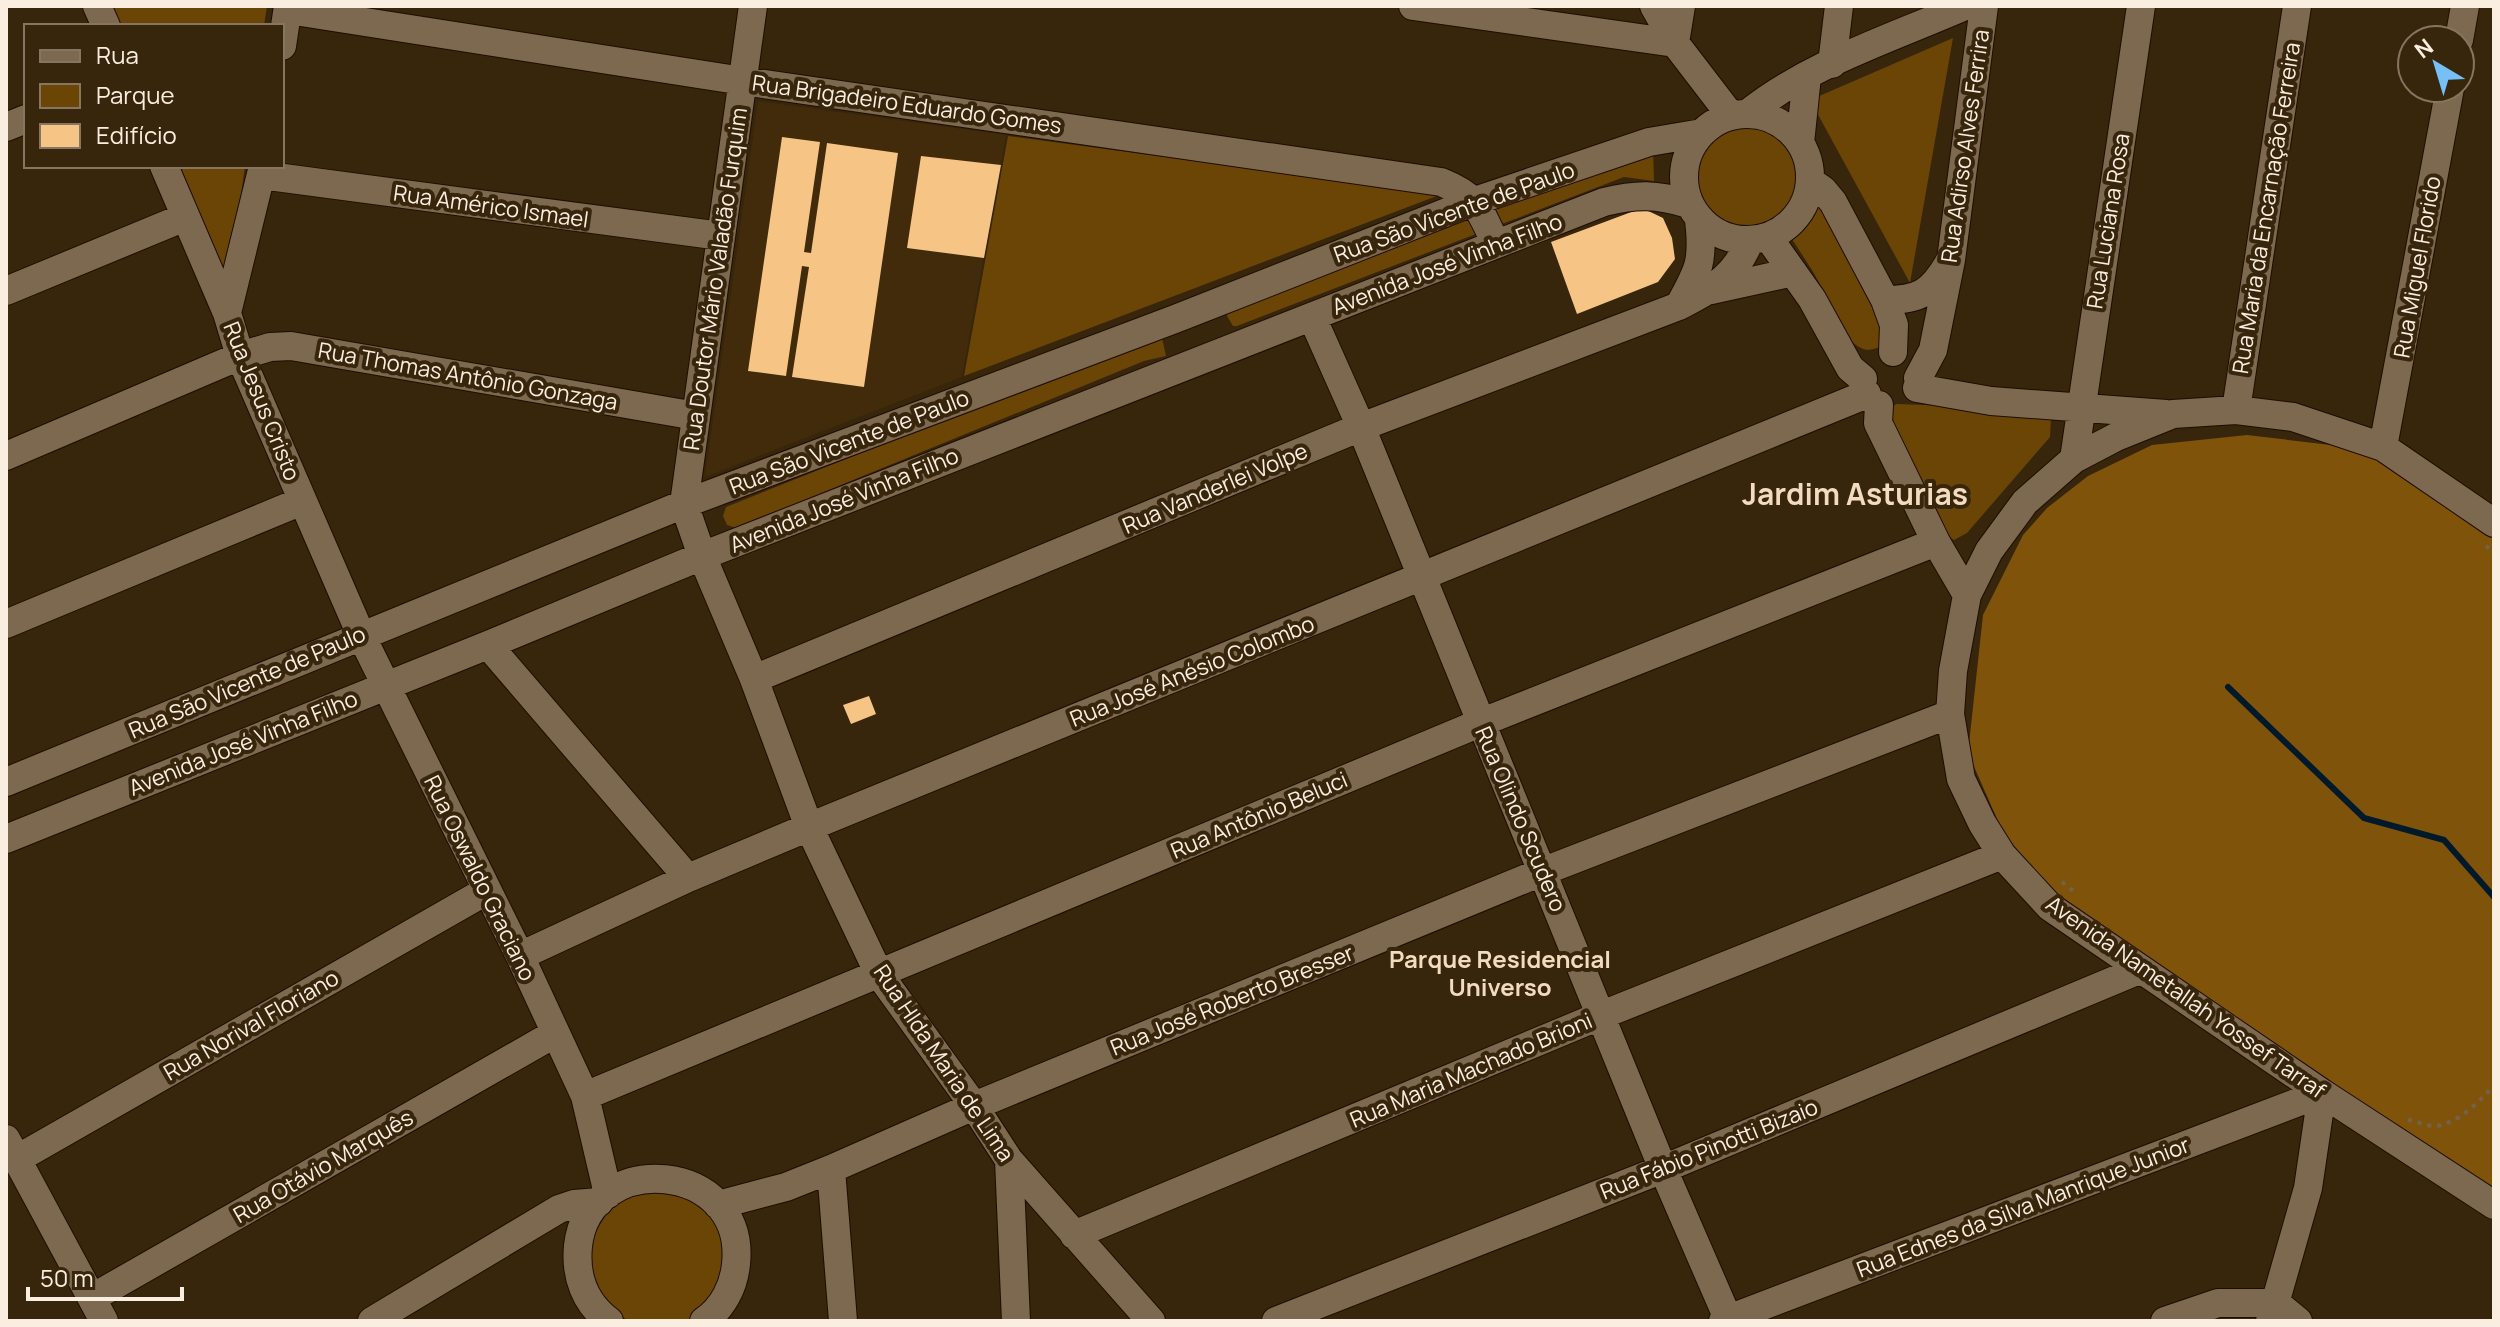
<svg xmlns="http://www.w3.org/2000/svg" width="2500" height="1327" font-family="Manrope,sans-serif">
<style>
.built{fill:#412b0a;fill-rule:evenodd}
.green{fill:#6a4506}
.forest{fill:#7f540a}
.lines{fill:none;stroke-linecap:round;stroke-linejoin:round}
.stream{stroke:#00192b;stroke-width:6}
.building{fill:#f6c585}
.minor-casing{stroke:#1e0e00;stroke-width:30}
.path{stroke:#73634d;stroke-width:4;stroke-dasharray:4 6;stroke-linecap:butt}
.minor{stroke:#7d694f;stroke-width:28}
.labels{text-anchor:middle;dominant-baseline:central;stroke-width:8;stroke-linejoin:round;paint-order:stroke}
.street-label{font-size:22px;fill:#faeee0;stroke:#37250c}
.neighbourhood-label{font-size:24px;font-weight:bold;fill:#f2dbbe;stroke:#37250c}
.district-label{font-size:30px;font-weight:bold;fill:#f2dbbe;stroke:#37250c}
</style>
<rect width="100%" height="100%" fill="#37250c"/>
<!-- built -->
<path class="built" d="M758,101L1006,135L962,377L705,477ZM782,137L820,142L804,252L811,253L827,143L898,153L864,387L792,377L809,267L802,266L786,376L748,371ZM921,156L1001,166L908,248Z"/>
<!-- green -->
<path class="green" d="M108,6H267L264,26H116Z
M1953,38L1910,283L1810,100Z
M1694 176a52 52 0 1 1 104 0a52 52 0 1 1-104 0Z
M1008,136L1442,194L964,376Z
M1653,148L1654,181L1624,177L1237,326H1233L1227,316L1229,307Z
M175,166H245L232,261L227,269L219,271Z
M1818,200L1886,323L1882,346C1869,352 1863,351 1852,342L1812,270L1790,236L1809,218Z
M1154,336L1162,338L1166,356L1144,361L736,528L727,525L723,516L726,507Z
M1896,404L2038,409L2051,419L2050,437L1967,533L1954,540L1943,533L1888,412Z
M651,1190L696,1199L726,1237L728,1268L700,1316L689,1321H630L616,1314L598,1292L588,1265L593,1236L608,1212L631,1195Z"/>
<!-- forest -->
<path class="forest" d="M2247,435L2365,449L2494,536V1192L2055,900L2002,830L1968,753L1983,615L2023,535L2047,508L2088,476L2152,445Z"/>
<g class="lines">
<!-- stream -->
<path class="stream" d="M2228,687L2364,818L2444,840L2494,897"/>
</g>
<!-- building -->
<path class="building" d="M782,137L820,142L804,252L811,253L827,143L898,153L864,387L792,377L809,267L802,266L786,376L748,371Z
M921,156L1001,165L984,258L907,248Z
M1642,208L1663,218L1672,238L1675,259L1658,282L1577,314L1551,242Z
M869,696L876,714L851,724L843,705Z"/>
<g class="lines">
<defs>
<path id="minor" d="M97,6L106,26
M753,6L684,504L702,556L754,679L809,827L879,974L974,1106L1009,1160L1151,1321
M1413,6L1675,43L1681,6
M1654,6L1675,43L1731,116
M288,10L743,81L1441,182C1479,197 1479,210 1496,244
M2459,40L2465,6
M282,46L288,6
M1832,64L1839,6
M1747,114C1809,64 1892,38 1965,6
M1684 177a63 63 0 1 1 126 0a63 63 0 1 1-126 0Z
M6,127L26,119
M1800,143L1807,76
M164,166L227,313L240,356L361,635L520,956L585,1096L608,1194
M261,175L721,236
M1810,181L1823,190L1833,202L1885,300L1894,325L1893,352
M1768,237L1812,299L1850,368L1863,379
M1711,290L1793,272
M6,291L185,217
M1885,300C1919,300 1931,293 1948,264
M1679,306C1699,270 1704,261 1699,220
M227,313L263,166
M1312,317L1361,427L1663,1169L1729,1321
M1918,378L1933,350L1951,260L1984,6
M1917,388L1991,401L2166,414
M1879,405L1878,423L1936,542L1967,595
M2236,410L2297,6
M2383,447L2450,88
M6,456L240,356L270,347L291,346L696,416
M2074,459L2141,6
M2494,523L2383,447L2293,417L2236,410L2173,414L2116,437L2074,459L2025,502L1989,551L1967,595L1953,671L1950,714L1961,779L1982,823L2002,855L2050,907L2322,1093L2494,1205
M6,624L302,501
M488,645L688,878
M754,679L1361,427L1679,306C1713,288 1735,278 1750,240
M6,782L684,504L1175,319L1475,201L1649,142L1702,133
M6,839L488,645L702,556L1604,202C1637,194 1656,194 1689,204
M520,956L688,878L809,827L1867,394
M585,1096L1480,723L1936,542
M6,1139L104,1321
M17,1159L486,891
M1009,1160L1016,1321
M831,1169L843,1321
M718,1205L786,1187L831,1169L974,1106L1544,871L1950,714
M1074,1235L1602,1015L2002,855
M92,1298L554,1034
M372,1321L559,1209L574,1204L599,1202
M609,1321C585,1303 575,1276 578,1246C589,1147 747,1161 736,1264C734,1286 723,1308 704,1321
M1276,1321L1663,1169L2139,970
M1723,1321L2322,1093L2308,1188L2270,1321
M2165,1321L2218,1303H2276L2298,1321"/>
</defs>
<!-- minor casing -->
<use href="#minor" class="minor-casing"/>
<!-- path -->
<path class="path" d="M2486,546L2494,552
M2062,882L2077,894
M2408,1120C2416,1121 2426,1126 2434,1126C2457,1125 2480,1101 2494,1085"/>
<!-- minor -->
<use href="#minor" class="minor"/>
</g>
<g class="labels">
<!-- street labels -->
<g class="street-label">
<text transform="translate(907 104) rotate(8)">Rua Brigadeiro Eduardo Gomes</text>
<text transform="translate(1965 146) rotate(-82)">Rua Adirso Alves Ferrira</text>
<text transform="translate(491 206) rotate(8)">Rua Américo Ismael</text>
<text transform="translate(2266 208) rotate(-81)">Rua Maria da Encarnação Ferreira</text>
<text transform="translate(1454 212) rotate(-20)">Rua São Vicente de Paulo</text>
<text transform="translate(2108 221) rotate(-81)">Rua Luciana Rosa</text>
<text transform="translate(1447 264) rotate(-21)">Avenida José Vinha Filho</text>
<text transform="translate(2417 267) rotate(-80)">Rua Miguel Florido</text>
<text transform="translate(715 279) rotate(-82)">Rua Doutor Mário Valadão Furquim</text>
<text transform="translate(468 376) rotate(10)">Rua Thomas Antônio Gonzaga</text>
<text transform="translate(262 401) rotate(68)">Rua Jesus Cristo</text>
<text transform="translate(849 442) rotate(-21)">Rua São Vicente de Paulo</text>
<text transform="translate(1215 488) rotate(-23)">Rua Vanderlei Volpe</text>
<text transform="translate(844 500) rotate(-22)">Avenida José Vinha Filho</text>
<text transform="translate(1192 671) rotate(-22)">Rua José Anésio Colombo</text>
<text transform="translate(247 682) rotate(-23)">Rua São Vicente de Paulo</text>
<text transform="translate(243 743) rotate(-22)">Avenida José Vinha Filho</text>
<text transform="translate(1259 815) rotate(-23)">Rua Antônio Beluci</text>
<text transform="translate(1521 819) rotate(67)">Rua Olindo Scudero</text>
<text transform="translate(480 878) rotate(64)">Rua Oswaldo Graciano</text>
<text transform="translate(2186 997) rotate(35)">Avenida Nametallah Yossef Tarraf</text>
<text transform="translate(1232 1000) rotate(-22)">Rua José Roberto Bresser</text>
<text transform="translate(251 1025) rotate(-30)">Rua Norival Floriano</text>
<text transform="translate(944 1063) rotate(56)">Rua Hlda Maria de Lima</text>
<text transform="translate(1471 1070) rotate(-23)">Rua Maria Machado Brioni</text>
<text transform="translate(1709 1149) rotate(-22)">Rua Fábio Pinotti Bizaio</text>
<text transform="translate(323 1166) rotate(-30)">Rua Otávio Marquês</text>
<text transform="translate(2023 1207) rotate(-21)">Rua Ednes da Silva Manrique Junior</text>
</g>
<!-- neighbourhood labels -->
<g class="neighbourhood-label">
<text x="1500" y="958">Parque Residencial<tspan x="1500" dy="28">Universo</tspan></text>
</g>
<!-- district labels -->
<g class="district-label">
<text x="1855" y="493">Jardim Asturias</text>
</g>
</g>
<!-- border -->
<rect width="2500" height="1327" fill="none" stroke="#faeee0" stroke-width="16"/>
<!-- legend -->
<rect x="24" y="24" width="260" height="144" fill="#37250c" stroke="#857561" stroke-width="2"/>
<rect x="40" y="50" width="40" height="12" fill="#7d694f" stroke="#857561" stroke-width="2"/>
<text x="96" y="64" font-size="24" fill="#faeee0">Rua</text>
<rect x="40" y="84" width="40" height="24" fill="#6a4506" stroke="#857561" stroke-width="2"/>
<text x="96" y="104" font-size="24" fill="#faeee0">Parque</text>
<rect x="40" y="124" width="40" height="24" fill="#f6c585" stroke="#857561" stroke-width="2"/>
<text x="96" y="144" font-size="24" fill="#faeee0">Edifício</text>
<!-- north arrow -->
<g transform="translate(2436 64) rotate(322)"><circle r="38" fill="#37250c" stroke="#857561" stroke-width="2"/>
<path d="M0-6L14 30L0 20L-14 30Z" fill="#76c0f7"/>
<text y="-12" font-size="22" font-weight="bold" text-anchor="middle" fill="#faeee0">N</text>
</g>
<!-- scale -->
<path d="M28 1287v12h154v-12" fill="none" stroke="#faeee0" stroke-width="4"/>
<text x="40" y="1287" font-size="24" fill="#faeee0" stroke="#37250c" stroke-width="6" paint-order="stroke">50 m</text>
</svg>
